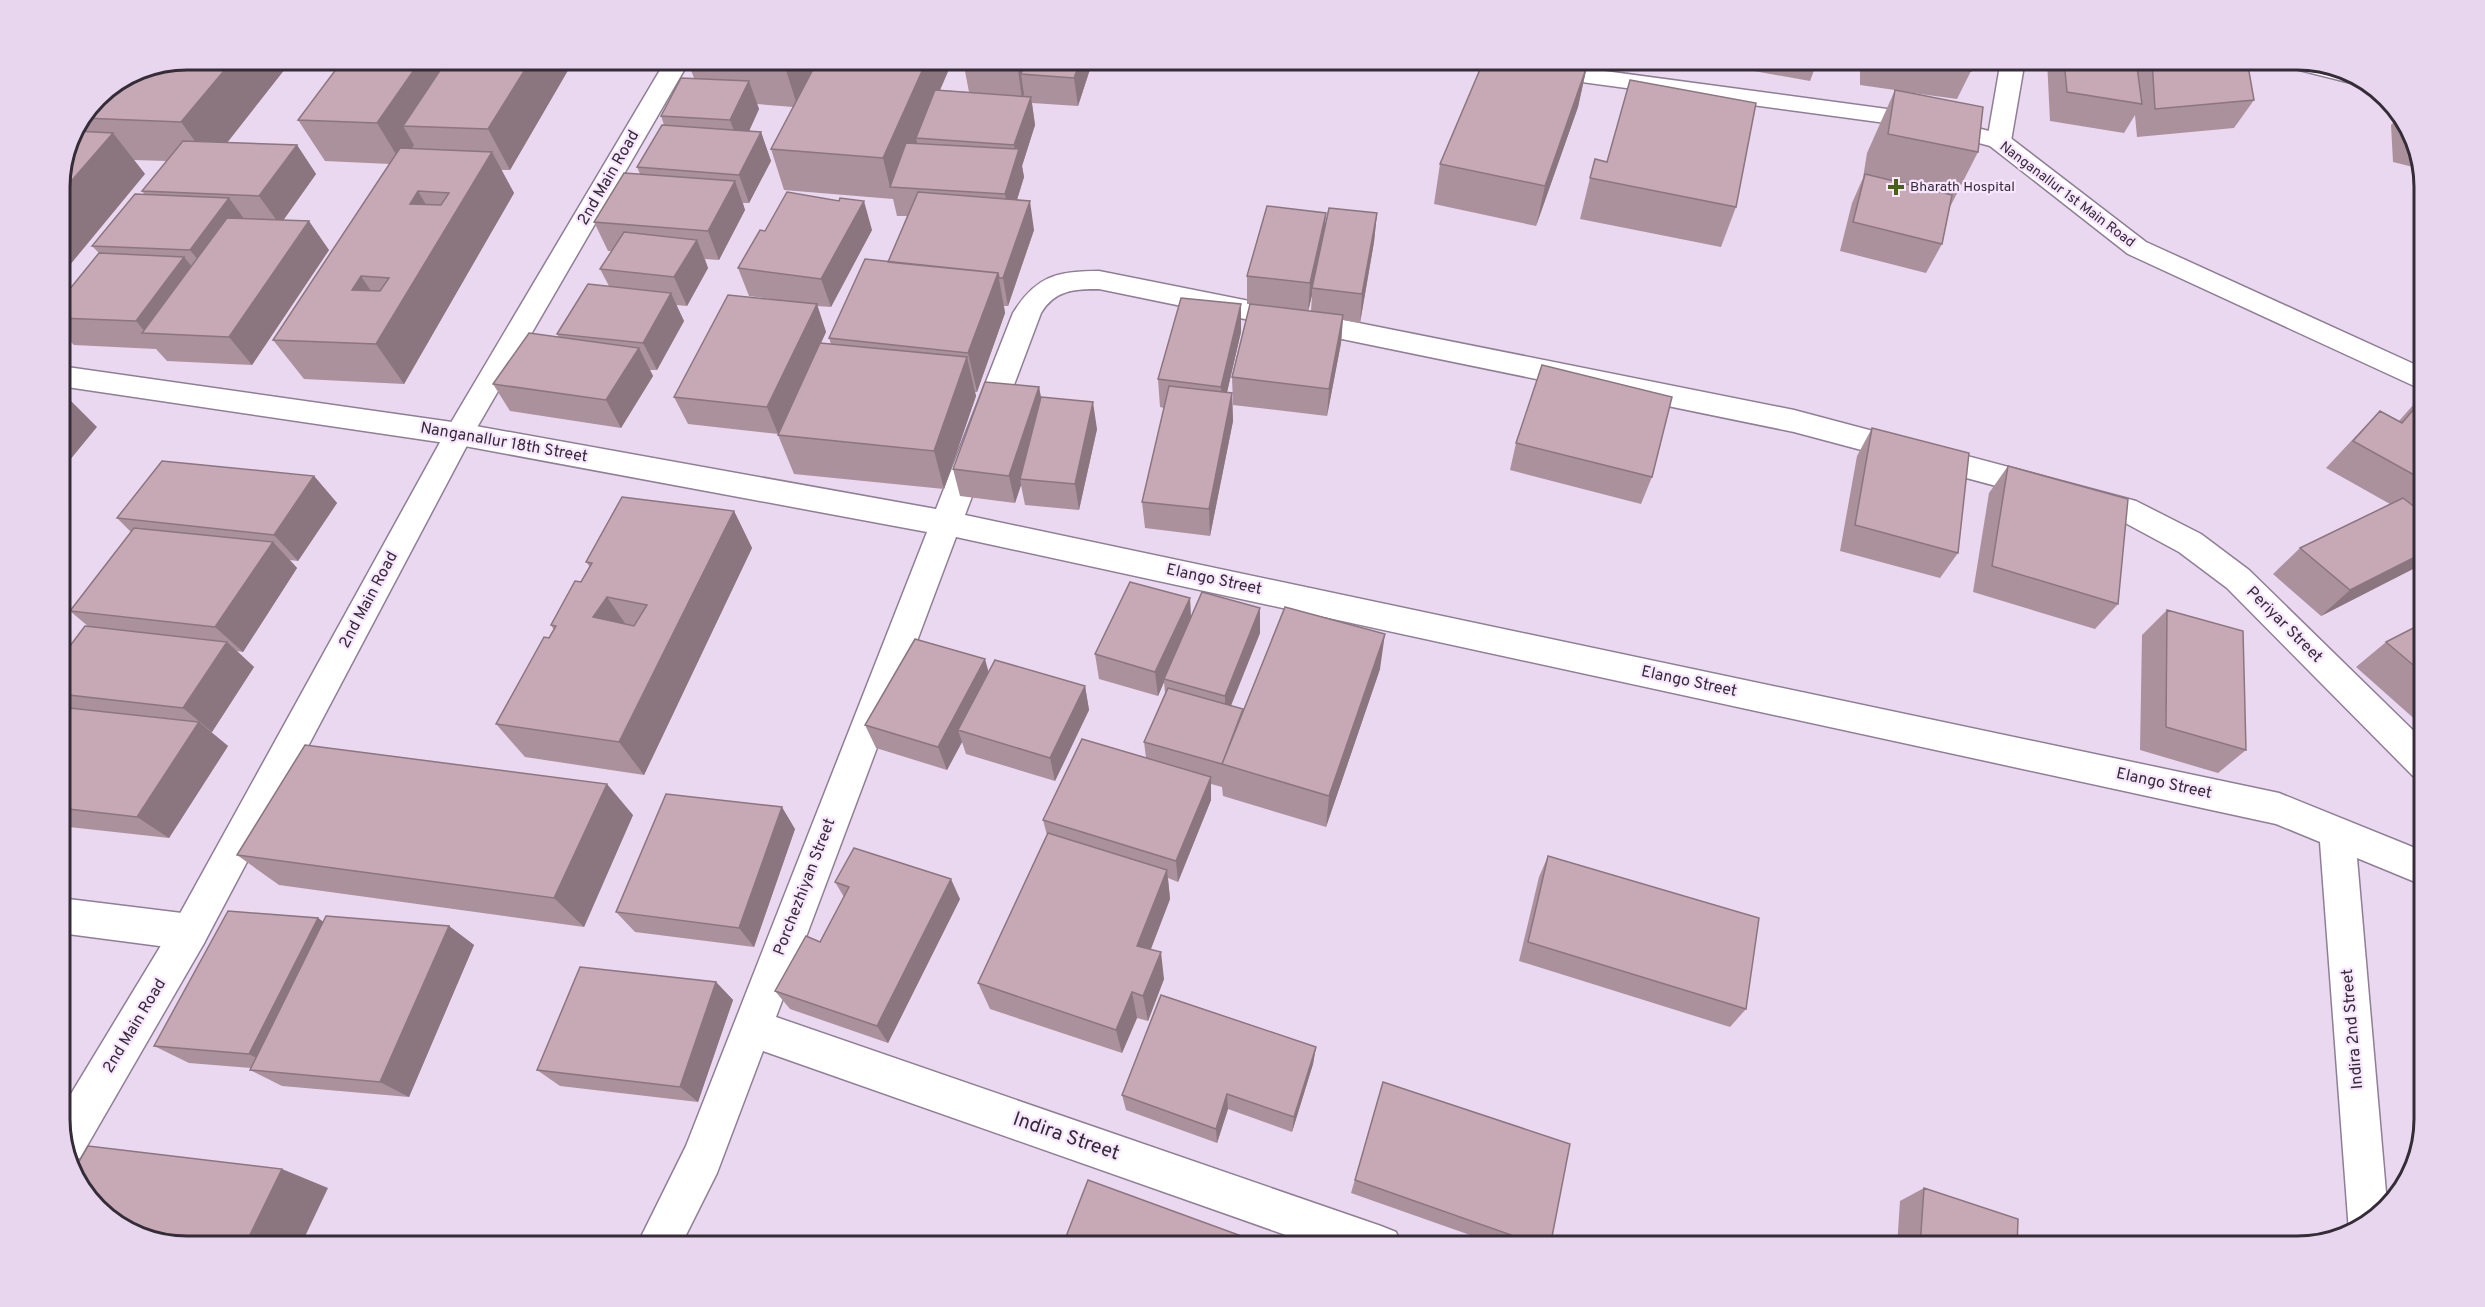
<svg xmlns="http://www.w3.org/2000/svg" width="2485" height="1307" font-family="Overpass,sans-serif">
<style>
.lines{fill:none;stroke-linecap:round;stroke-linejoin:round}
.street-casing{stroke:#8f7f95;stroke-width:3}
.secondary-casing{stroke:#8f7f95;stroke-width:3}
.street{fill:#fff;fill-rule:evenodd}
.secondary{fill:#fff;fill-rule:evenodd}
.wall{fill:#ab919c;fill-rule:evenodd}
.shaded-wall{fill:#8b767f}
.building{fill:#c7a9b5;stroke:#8b767f;stroke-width:1.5;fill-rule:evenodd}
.poi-dot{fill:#486314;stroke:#f8e5fe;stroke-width:2}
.labels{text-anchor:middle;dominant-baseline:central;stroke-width:4.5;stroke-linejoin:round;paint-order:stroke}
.far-poi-label{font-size:14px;fill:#342c36;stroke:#f8e5fe;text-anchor:start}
.far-street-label{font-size:14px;fill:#342c36;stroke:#f8e5fe}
.street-label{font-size:16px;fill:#342c36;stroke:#f8e5fe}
.near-street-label{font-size:20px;fill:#342c36;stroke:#f8e5fe}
.rim{fill:none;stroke:#342c36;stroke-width:3}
</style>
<rect width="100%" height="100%" fill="#ead8f1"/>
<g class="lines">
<defs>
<path id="street" d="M2001,60H2025L2011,141L2008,146L1999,149L1990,146L1987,141Z
M2275,60C2304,60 2344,64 2366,83L2359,85L2279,65Z
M1099,271L1794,410L2136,501L2201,534L2249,570L2425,742V780L2413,776L2227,588L2179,552L2116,518L1794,432L1099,289C1074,289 1055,290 1041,313L965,515L2279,793L2425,852V886L2357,858L2387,1204L2368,1226L2349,1232L2320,842L2276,824L956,537L776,1017L1381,1226L1396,1232L1402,1247H1320L763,1051L717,1173L680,1247H636L686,1146L927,532L459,445L60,386V366L459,423L936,509L1013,313C1036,276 1057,271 1099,271Z
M60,898L190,914L203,919L209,932L203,945L190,950L60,933Z"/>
<path id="secondary" d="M666,60H690L472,436L203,945L80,1158L71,1161L60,1129V1112L177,919L449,426Z
M1459,60H1523L1924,114L2008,136L2146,242L2425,369V391L2128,254L1990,146L1923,128L1471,67L1463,65Z"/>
</defs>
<!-- street casing -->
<use href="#street" class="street-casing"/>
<!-- secondary casing -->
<use href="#secondary" class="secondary-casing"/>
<!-- street -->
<use href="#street" class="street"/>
<!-- secondary -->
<use href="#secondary" class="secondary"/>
</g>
<!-- wall -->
<path class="wall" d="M187,60H292L227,143L297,145L316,174L283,220L329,250L252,365L167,361L156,349L74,345L60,331V301L99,253L92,246L145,195L142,191L167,161L134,160L145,174L70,138L97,97Z
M574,60L510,170H501L514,193L404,384L304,379L273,340L390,164L325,161L298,120Z
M687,60H953L940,90L969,92L964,66L966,60H1093L1078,106L1032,103L1035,125L1022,166L1024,177L1017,200L1034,230L1008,306H1004L1005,313L977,392H975L976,396L944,489L794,474L778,435L793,403L778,434L688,424L674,397L771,299L749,296L738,268L765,231L872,230L831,307L817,306L826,332L821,343L831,344L829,338L888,262L907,216H897L893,199L784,190L771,149L793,107L757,104L759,109L749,131L761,132L771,161L749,203H743L745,210L719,260L705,259L708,268L687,306L676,305L684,321L657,370H650L653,376L621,428L510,411L493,384L559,337L557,334L609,286L600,269L612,251H608L594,222L640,174L637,167L664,125L661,116L694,78Z
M1678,60H1730L1728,68Z
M1744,60H1818L1810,81L1743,69Z
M1860,60H1971V71L1957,99L1898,91L1978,152L1950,207L1942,244L1926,273L1840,251L1852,203L1863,178L1867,153L1895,90L1860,85Z
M2047,60H2247L2254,100L2234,128L2137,137L2135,115L2124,133L2050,121Z
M1587,66L1578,107L1536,226L1434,204L1440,164Z
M2401,114L2404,117L2421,169L2393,162L2391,125Z
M1590,178L1736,207L1721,247L1580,219Z
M1377,213L1374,242L1360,323L1343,320L1341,343L1327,416L1233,405L1232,377L1250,304H1247V276L1324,230ZM1312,295L1311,311H1308Z
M1241,304V332L1227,392L1232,393L1233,421L1210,536L1145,528L1142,502L1164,408L1160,407L1158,379Z
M1039,387L1041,397L1097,429L1079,510L1025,505L1021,485L1015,503L960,496L953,469Z
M2425,393V497L2414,507L2425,515V562L2321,616L2273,574L2300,548L2390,504L2326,468L2353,439L2380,411L2399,421L2414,404Z
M1872,428L1958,553L1940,578L1840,551L1857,456Z
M1516,443L1652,477L1641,504L1510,470Z
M2008,466L2118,604L2095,629L1973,592L1989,493Z
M314,476L337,503L298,561L290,560L297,568L243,652L237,651L254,667L212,732H211L228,746L169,838L60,826V659L89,627L70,611L131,532L117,518Z
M734,511L752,548L644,775L525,757L496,724L554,630L551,625L581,582L590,567L586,562Z
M1190,598L1191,618L1260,608V633L1231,706L1243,709L1380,669L1326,827L1223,796L1222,787L1211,784V800L1178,882L1168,878L1170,899L1151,949L1164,979L1148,1021L1137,1018L1122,1053L990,1009L978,983L1047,835L1043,820L1146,758L1144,742L1165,693L1164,682L1158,696L1099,679L1095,654Z
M2167,610L2246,750L2218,773L2140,750L2142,635Z
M2425,622V720L2419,723L2356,667L2386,642Z
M989,673L1085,686L1089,710L1055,781L966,754L962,742L947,770L876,748L865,725Z
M633,815L584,927L279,885L237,855Z
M795,829L754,947L635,932L616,912Z
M1548,856L1746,1009L1730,1027L1519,961L1539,877Z
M835,882L960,899L888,1043L790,1009L775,991L820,942L844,897Z
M318,918L323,922L449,926L474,945L409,1097L282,1086L250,1070L251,1068L189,1063L154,1046Z
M716,982L733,1000L698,1102L560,1086L537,1070Z
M1316,1047L1313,1064L1292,1132L1228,1109L1217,1143L1126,1110L1122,1095Z
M1383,1082L1550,1247H1504L1351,1193Z
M1924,1188L2017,1247H1897L1900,1201Z"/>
<!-- shaded-wall -->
<path class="shaded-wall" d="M233,60H292L211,163L181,122Z
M421,60H470L403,126L414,145L402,164L377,123Z
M531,60H574L510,170L488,129Z
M789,60H824L798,108L785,67Z
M927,60H953L919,138H916L917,143L890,187L883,158Z
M1022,60H1036L1021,74L1024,94L1022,99L1018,70Z
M1081,60H1093L1078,106L1074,78Z
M1587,66L1578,107L1536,226L1545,186Z
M749,81L759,109L741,149L730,120Z
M1031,97L1035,125L1022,166L1024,177L1010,222L1005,194L1016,157L1014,145Z
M761,132L771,161L749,203L739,175Z
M113,133L145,174L60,277V194Z
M297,145L316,174L280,225L259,196Z
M492,152L514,193L404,384L376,344Z
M735,181L745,210L719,260L708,231Z
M418,191L442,232L410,204Z
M229,198L250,227L213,278L190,250Z
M864,201L872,230L831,307L821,279Z
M1030,201L1034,230L1008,306L1003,278Z
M1326,213L1324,242L1312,288V295L1308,312L1310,283Z
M1377,213L1374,242L1360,323L1362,294Z
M309,221L329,250L252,365L229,337Z
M697,240L708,268L687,306L674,277Z
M184,257L207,285L146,333L136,321Z
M998,273L1005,313L977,392L968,353Z
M361,276L388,317L352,290Z
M671,293L684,321L657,370L643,343Z
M817,304L826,332L778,434L767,407Z
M1241,304V332L1222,414L1221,387Z
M1343,315L1341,343L1327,416L1329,389Z
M639,348L653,376L621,428L606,400Z
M967,357L976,396L944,489L934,451Z
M1039,387L1044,415L1020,479L1021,485L1015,503L1009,476Z
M1232,393L1233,421L1210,536L1209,509Z
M70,400L97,427L60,472V411Z
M1093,402L1097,429L1079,510L1075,484Z
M314,476L337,503L298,561L274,535Z
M734,511L752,548L644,775L619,742Z
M273,542L297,568L243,652L215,627Z
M2425,552V562L2423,564L2321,616L2350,590Z
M607,597L631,632L593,617Z
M1190,598L1191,623L1164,679V682L1158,696L1155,672Z
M1260,608V633L1225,720V696Z
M1385,634L1380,669L1326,827L1329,796Z
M227,642L254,667L212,732L183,708Z
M985,659L992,684L958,730L962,742L947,770L938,747Z
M1085,686L1089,710L1055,781L1050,758Z
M199,722L228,746L169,838L137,817Z
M1211,777V800L1178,882L1176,861Z
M607,784L633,815L584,927L554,898Z
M782,807L795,829L754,947L739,928Z
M1167,870L1170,899L1142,972L1137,946Z
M951,879L960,899L888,1043L877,1026Z
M318,918L346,938L281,1071L249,1054Z
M449,926L474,945L409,1097L380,1082Z
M1161,952L1164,979L1148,1021L1143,996Z
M716,982L733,1000L698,1102L680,1087Z
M1132,992L1137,1018L1122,1053L1116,1030Z
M1316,1047L1313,1064L1292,1132L1294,1117Z
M1227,1094L1228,1109L1217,1143L1216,1129Z
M282,1169L328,1188L300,1247H244Z"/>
<!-- building -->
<path class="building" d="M187,60H233L181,122L83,118L97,97L139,70Z
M343,60H421L377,123L298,120Z
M447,60H531L488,129L403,126Z
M712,60H789L785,67Z
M818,60H927L883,158L771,149Z
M966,60H1022L1018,70L964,66Z
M1026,60H1081L1074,78L1021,74Z
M1484,60H1555L1587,66L1545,186L1440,164Z
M1899,60H1971V71Z
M2064,60H2136L2142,104L2067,92Z
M2152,60H2247L2254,100L2155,109Z
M681,78L749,81L730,120L661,116Z
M1630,80L1756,103L1736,207L1590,178L1595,159L1607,162Z
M935,90L1031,97L1014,145L916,138Z
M1895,90L1983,107L1978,152L1888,134Z
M662,125L761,132L739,175L637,167Z
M74,131L113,133L60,194V179L70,138Z
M183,141L297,145L259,196L142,191Z
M906,143L1019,149L1005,194L890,187Z
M400,148L492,152L376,344L273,340ZM418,191L449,193L441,205L410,204ZM361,276L389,278L380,291L352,290Z
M624,173L735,181L708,231L594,222Z
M1865,174L1952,195L1942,244L1853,222Z
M787,192L839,201L840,198L864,201L821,279L738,268L760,230L765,231Z
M918,192L1030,201L1003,278H999L998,273L888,262Z
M135,194L229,198L190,250L92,246Z
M1267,206L1326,213L1310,283L1247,276Z
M1329,208L1377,213L1362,294L1312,288Z
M227,218L309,221L229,337L142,333Z
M624,232L697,240L674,277L600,269Z
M99,253L184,257L136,321L60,318V301Z
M865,259L998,273L968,353L829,338Z
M588,284L671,293L643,343L557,334Z
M728,295L817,304L767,407L674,397Z
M1181,298L1241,304L1221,387L1158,379Z
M1250,304L1343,315L1329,389L1232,377Z
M529,333L639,348L606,400L493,384Z
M820,343L967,357L934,451L778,435Z
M1542,365L1672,397L1652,477L1516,443Z
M985,382L1039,387L1009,476L953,469Z
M1169,386L1232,393L1209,509L1142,502Z
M2425,396V481L2353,441L2380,411L2402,423Z
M1041,397L1093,402L1075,484L1020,479Z
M60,399L70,400L60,411Z
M1872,428L1969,453L1958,553L1855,525Z
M162,461L314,476L274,535L117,518Z
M2008,466L2128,499L2118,604L1992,566Z
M622,497L734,511L619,742L496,724L544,637L549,638L556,626L551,625L575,581L581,582L592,563L586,562ZM607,597L647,605L634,626L593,617Z
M2403,498L2425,515V552L2350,590L2300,548Z
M134,528L273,542L215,627L70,611Z
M1130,582L1190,598L1155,672L1095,654Z
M1202,592L1260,608L1225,696L1164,679Z
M1285,607L1385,634L1329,796L1222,764Z
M2167,610L2243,631L2246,750L2166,727Z
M2425,622V675L2386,642Z
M85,626L227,642L183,708L60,694V659Z
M915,639L985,659L938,747L865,725Z
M995,660L1085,686L1050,758L958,730Z
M1168,688L1243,709L1222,764L1144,742Z
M60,707L199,722L137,817L60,808Z
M1082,739L1211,777L1176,861L1043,820Z
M305,745L607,784L554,898L237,855Z
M666,794L782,807L739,928L616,912Z
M1048,833L1167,870L1137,946L1161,952L1143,996L1132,992L1116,1030L978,983Z
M854,848L951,879L877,1026L775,991L806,936L820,942L849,887L835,882Z
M1548,856L1759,918L1746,1009L1528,942Z
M228,911L318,918L249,1054L154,1046Z
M326,916L449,926L380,1082L250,1070Z
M580,967L716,982L680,1087L537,1070Z
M1161,995L1316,1047L1294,1117L1227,1094L1216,1129L1122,1095Z
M1383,1082L1570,1144L1550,1247H1545L1355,1180Z
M88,1146L282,1169L244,1247H187L131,1234L82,1191L74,1170Z
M1088,1180L1255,1241L1253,1247H1062Z
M1924,1188L2018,1219L2017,1247H1920Z"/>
<!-- markers -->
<path class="poi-dot" d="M1893 178h6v6h6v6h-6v6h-6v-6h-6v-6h6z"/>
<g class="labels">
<!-- far-poi labels -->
<g class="far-poi-label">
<text x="1910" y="187">Bharath Hospital</text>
</g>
<!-- far-street labels -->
<g class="far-street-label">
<text transform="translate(2067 195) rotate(37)">Nanganallur 1st Main Road</text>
</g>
<!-- street labels -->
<g class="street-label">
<text transform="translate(609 178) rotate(-60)">2nd Main Road</text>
<text transform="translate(504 443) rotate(10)">Nanganallur 18th Street</text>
<text transform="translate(1214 580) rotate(12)">Elango Street</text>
<text transform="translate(369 600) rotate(-62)">2nd Main Road</text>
<text transform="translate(2284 625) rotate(45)">Periyar Street</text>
<text transform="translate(1689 682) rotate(12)">Elango Street</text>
<text transform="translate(2164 784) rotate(12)">Elango Street</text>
<text transform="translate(805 887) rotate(-69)">Porchezhiyan Street</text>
<text transform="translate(135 1026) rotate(-59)">2nd Main Road</text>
<text transform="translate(2353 1029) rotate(-95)">Indira 2nd Street</text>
</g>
<!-- near-street labels -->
<g class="near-street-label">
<text transform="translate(1066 1137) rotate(19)">Indira Street</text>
</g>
</g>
<!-- crop -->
<path d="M0 0H2485V1307H0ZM187 70H2297A117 117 0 0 1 2414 187V1119A117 117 0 0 1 2297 1236H187A117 117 0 0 1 70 1119V187A117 117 0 0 1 187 70Z" fill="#e8d6ee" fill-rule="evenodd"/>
<path class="rim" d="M187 70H2297A117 117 0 0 1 2414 187V1119A117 117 0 0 1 2297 1236H187A117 117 0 0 1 70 1119V187A117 117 0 0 1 187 70Z"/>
</svg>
